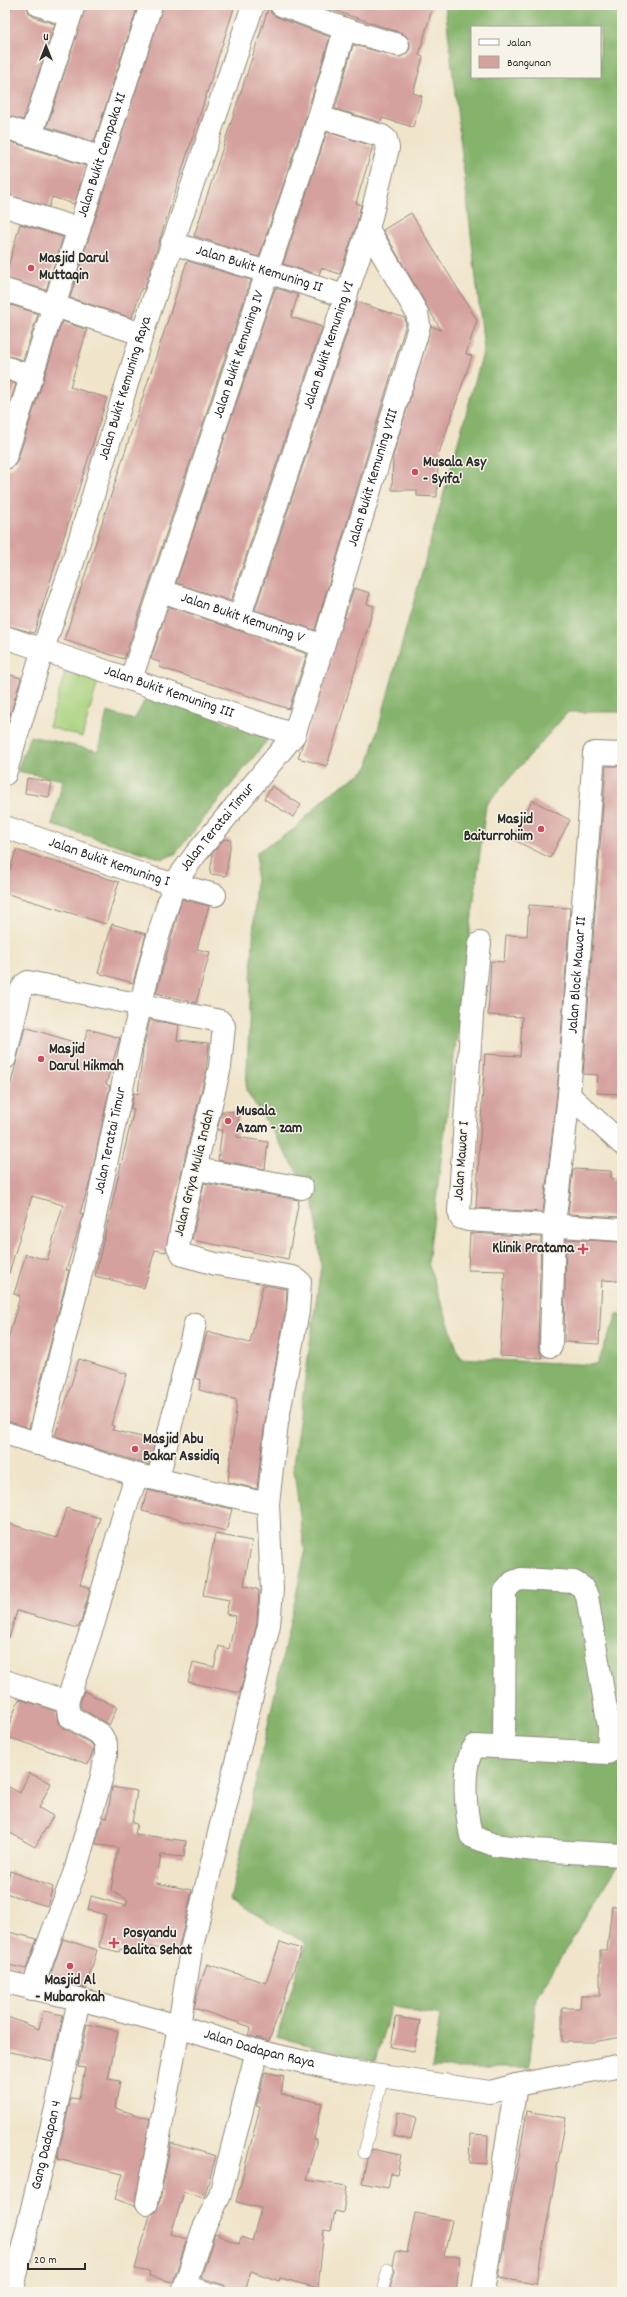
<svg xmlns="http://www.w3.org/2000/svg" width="627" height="2297" font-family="Dekko,sans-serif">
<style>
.green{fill:#a7d17c;stroke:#697e54}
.forest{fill:#85b36c;stroke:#586f4c;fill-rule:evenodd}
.building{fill:#d5a19f}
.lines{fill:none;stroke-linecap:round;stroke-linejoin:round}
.service-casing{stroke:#8e887b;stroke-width:12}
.minor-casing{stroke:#8e887b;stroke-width:24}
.service{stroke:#fff;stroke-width:11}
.minor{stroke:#fff;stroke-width:22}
.poi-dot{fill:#d1495b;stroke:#f7f3e8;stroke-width:1.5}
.labels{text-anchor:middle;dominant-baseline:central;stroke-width:3;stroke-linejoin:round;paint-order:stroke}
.street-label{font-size:15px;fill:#2b2b2b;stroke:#f7f3e8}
.poi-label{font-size:15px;font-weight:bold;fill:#2b2b2b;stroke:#f7f3e8;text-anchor:start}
</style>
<rect width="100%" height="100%" fill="#f7f3e8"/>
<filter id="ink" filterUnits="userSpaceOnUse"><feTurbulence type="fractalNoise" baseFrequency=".025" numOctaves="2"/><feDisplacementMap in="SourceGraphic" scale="8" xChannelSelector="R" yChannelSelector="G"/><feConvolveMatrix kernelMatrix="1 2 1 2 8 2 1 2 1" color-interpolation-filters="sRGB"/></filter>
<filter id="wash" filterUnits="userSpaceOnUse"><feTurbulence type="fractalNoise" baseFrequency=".012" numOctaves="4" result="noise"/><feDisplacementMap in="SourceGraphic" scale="16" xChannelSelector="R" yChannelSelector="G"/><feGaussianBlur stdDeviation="0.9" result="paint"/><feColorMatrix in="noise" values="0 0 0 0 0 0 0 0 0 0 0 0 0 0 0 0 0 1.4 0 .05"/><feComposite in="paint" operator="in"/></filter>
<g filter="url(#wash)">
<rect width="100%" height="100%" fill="#f0e5cb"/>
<!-- green -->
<path class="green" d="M65,672L98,681L82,737L49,727Z"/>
<!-- forest -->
<path class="forest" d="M445,5H622V712H568L486,805L428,1263L460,1358L597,1365L617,1315H622V1859L536,1997L529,2068H432L440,2016L391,2006L375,2062L277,2037L306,1943L230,1901L305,1553L293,1464L321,1266L313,1197L246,1090L257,852L293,830L329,794L367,769L484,349ZM472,27H600V77H472Z
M149,693L269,738L175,854L163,859L52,825L63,780L17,771L30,736L98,751L107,712L134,720Z"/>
<g id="blocks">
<!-- building -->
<path class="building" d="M12,5H27L29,13L34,17L55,24L23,120L5,115V25Z
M86,5H138L94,142L47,127Z
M163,5H235L144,289H141L132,318L70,298Z
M317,5H433L419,55L423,57L413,93L422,96L413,127L382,118L380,122L335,109L353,45L400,57L406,54L410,49V43L407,37L402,33Z
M269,6L271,13L277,17L330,37L307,113L259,257L194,236Z
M327,132L373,146L356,203L361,205L356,226L340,274L321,268L319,275L283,264Z
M5,140L86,166L74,204L52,197L49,207L5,194Z
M411,213L477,320L466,354L472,356L438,456L437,497L417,496V490H392L393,456L431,326L441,330L383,230Z
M20,224L63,237L46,290L5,278Z
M187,261L251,280L124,659L64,640Z
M275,288L298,295L291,317L322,327L231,601L176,583Z
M357,302L405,318L406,324L315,630L255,610Z
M5,303L38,314L23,360L5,355Z
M62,321L87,330L70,387L107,398L34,633L5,625V470L13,467L17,462Z
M5,380L16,384L5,417Z
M354,588L370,593L367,604L374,606L327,766L298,758Z
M168,606L307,654L289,709L159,667L161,663L151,659Z
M5,673L21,678L7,725H5Z
M606,766H622V1094L597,1093L598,1075L583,1074Z
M27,778L52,782L49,797L25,793Z
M272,786L301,805L293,817L264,799Z
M532,800L570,820L550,858L512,839Z
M224,839L231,840L226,876L210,874L213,853Z
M16,850L119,882L106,924L5,893V868L10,870Z
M182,899L209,906L197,949L210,952L196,1003L156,993Z
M529,905L570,908L557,1094L543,1212L476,1208L485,1054L520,1056L521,1037L522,1017L488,1015L491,961L504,962L506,935L527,936Z
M112,924L146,934L133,983L98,973Z
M150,1020L179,1025L177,1040L209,1043L206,1071L173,1207L166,1252L155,1250L144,1288L95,1276L134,1109L131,1108L134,1093L138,1094L143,1049Z
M25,1027L83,1045L88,1029L120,1038L106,1084L110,1086L90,1182L80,1213L83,1214L82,1218L66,1270H69L29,1428L5,1421V1350L20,1296L14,1294L26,1254L47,1260L63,1205L32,1196L9,1273L5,1272V1107Z
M222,1111L239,1112L237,1137L268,1142L265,1169L218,1160L222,1130H217Z
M573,1169L611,1171V1179H622V1217L568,1214Z
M204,1183L299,1200L288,1259L192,1240Z
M470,1233L541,1237L538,1346L542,1358L500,1356L505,1271L468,1270Z
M566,1239L622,1242V1281L602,1280L599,1344L564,1342Z
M263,1285L287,1289L286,1309L265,1421L257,1489L228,1482L237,1400L199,1390L201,1380L195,1378L207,1332L250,1343Z
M79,1359L127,1374L111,1425L114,1426L112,1430L155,1440L149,1465L55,1436Z
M147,1490L232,1509L226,1531L142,1511Z
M66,1508L100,1518L80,1584L90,1588L81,1622L78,1628L17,1611L9,1638H5V1539L10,1524L57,1538Z
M215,1534L252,1541L244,1585L259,1590L257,1623L240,1693L188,1682L193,1662L214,1667L219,1646L229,1649L236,1616L226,1614L229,1600L203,1595Z
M84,1691L117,1707L109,1725L81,1708L80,1703Z
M19,1699L56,1711L58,1723L62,1727L92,1744L94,1749L88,1764L5,1736Z
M29,1773L51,1783L39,1808L53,1816L35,1847L5,1830V1785L20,1793Z
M112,1787L137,1791L132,1823L137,1824L135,1834L186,1841L184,1857L161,1855L156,1883L192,1890L178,1951L150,1947L148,1953L120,1949L119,1952L99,1947L106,1915L88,1910L91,1896L126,1906L128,1900L111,1891L118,1848L96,1844L103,1817L107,1818Z
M10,1871L53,1887L47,1906L5,1893Z
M612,1906L622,1907V2037L593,2042H562V2008H580L581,1996H600V1950H607Z
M5,1931L37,1939L26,1969L5,1964Z
M63,1939L97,1950L86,1988L49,1979Z
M280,1942L301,1949L269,2041L248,2035L251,2027L194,2008L197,1995L207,1964L266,1983Z
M43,2011L63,2015L53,2061L5,2051V2016L39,2029Z
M396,2017L420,2021L414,2051L391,2047Z
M87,2024L118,2031L108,2079L120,2081L115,2108L150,2119L135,2206L115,2199L123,2174L57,2159L71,2098L79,2099L85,2068L78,2067Z
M265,2072L284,2076L281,2094L322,2103L314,2139H317L306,2180L347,2186L343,2213L335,2211L331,2231L324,2230L318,2288L280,2278L279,2281L251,2271L245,2292H229L224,2285L201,2278L215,2234L239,2244L241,2237L252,2241L261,2208L236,2202L260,2107L256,2106Z
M527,2111L566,2118L536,2284L498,2278Z
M398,2112L416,2117L411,2140L393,2136Z
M470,2134L488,2135L487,2164L469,2163Z
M171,2143L216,2156L204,2198L184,2192L171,2234L187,2239L173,2282L149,2276L150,2272L135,2269L150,2215L156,2211L159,2205Z
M372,2149L401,2155L397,2174L391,2173L388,2188L362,2183L367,2159Z
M415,2213L452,2220L444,2256H460L456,2292L423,2290V2292H389L395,2271L393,2265L396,2251L407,2253Z"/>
</g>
</g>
<g filter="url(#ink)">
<use href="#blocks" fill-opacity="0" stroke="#8e887b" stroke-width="1"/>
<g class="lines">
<defs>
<path id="service" d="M364,2153L383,2077
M186,2281L222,2292
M382,2292L388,2269"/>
<g id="minor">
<path d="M39,5L70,16"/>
<path d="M281,5L345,29L398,45"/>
<path d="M5,127L102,158"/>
<path d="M31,135L74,5"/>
<path d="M5,206L79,229"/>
<path id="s1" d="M172,243L345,296"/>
<path d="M5,290L142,334"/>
<path d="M5,367L32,377"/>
<path id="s2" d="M5,458L151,5"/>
<path id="s3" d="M162,591L323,646"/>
<path id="s4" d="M239,618L368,229L388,148L386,139L382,136L319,117"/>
<path id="s5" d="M5,637L294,735"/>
<path id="s6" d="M131,679L319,117L345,29"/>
<path id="s7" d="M5,774L43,649L72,565L142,334L253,5"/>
<path id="s8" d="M5,827L152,878L215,895"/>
<path d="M480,943L472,1015L459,1211L461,1218L468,1220L622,1230"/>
<path d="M5,1058L21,990L25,984L28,982L220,1021L224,1026L220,1067L185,1210L178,1247L183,1255L216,1264L293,1277L300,1282L298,1311L277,1423L268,1504"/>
<path d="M569,1095L622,1144"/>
<path d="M197,1169L302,1188"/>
<path id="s9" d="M551,1346L554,1225L569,1095L594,753L622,754"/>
<path d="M5,1433L137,1475L125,1509L94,1622L67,1702"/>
<path id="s10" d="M38,1444L94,1221L133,1036L154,950L174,884L195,855L294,735L323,646L416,337L419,325L417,313L368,229"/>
<path d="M137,1475L268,1504L272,1590L269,1625L191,1950L179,2026L147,2203"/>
<path d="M158,1479L195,1324"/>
<path d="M5,1681L67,1702L69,1716L101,1735L106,1744V1755L102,1776L76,1868L32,1989"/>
<path d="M504,1747L505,1591L513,1582L521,1579L574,1582L582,1587L587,1596L609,1727L608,1753L475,1746C460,1766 466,1812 471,1836L494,1845L535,1850L622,1855"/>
<path id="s11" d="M5,1982L79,1999L179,2026L257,2051L339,2070L490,2092L516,2085L622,2065"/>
<path id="s12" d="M12,2292L57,2104L79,1999"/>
<path d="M183,2292L203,2230L220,2195L257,2051"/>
<path d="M483,2292L516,2085"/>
</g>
</defs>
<!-- service casing -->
<use href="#service" class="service-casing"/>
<!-- minor casing -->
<use href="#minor" class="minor-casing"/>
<!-- service -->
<use href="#service" class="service"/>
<!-- minor -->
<use href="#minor" class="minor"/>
</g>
</g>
<!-- markers -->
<g class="poi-dot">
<circle cx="31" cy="268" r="4"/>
<circle cx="415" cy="472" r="4"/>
<circle cx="541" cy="829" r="4"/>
<circle cx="41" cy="1059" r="4"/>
<circle cx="228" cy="1121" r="4"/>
<path d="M581 1243h4v4h4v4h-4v4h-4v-4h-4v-4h4z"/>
<circle cx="135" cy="1449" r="4"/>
<path d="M112 1937h4v4h4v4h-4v4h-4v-4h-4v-4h4z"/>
<circle cx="70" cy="1966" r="4"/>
</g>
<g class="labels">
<!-- street labels -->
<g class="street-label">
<text stroke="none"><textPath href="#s2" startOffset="318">Jalan Bukit Cempaka XI</textPath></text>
<text stroke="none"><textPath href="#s1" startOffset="91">Jalan Bukit Kemuning II</textPath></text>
<text stroke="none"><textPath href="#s4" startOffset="287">Jalan Bukit Kemuning VI</textPath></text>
<text stroke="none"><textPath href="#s6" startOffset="342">Jalan Bukit Kemuning IV</textPath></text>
<text stroke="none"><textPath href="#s7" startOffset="404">Jalan Bukit Kemuning Raya</textPath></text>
<text stroke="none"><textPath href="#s10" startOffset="1037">Jalan Bukit Kemuning VIII</textPath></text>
<text stroke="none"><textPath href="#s3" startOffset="85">Jalan Bukit Kemuning V</textPath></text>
<text stroke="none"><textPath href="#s5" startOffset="173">Jalan Bukit Kemuning III</textPath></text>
<text stroke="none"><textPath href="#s10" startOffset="648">Jalan Teratai Timur</textPath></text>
<text stroke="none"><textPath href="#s8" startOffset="110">Jalan Bukit Kemuning I</textPath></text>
<text stroke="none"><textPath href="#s9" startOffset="372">Jalan Block Mawar II</textPath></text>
<text stroke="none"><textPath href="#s10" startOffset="312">Jalan Teratai Timur</textPath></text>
<text transform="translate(462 1161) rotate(-86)">Jalan Mawar I</text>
<text transform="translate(195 1173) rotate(-76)">Jalan Griya Mulia Indah</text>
<text stroke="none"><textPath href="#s11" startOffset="263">Jalan Dadapan Raya</textPath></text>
<text stroke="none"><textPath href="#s12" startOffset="151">Gang Dadapan 4</textPath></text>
</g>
<!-- poi labels -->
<g class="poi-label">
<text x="39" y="259">Masjid Darul<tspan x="39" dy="17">Muttaqin</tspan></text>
<text x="423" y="463">Musala Asy<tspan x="423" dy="17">- Syifa'</tspan></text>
<text x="533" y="820" text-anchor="end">Masjid<tspan x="533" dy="17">Baiturrohiim</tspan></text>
<text x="49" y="1050">Masjid<tspan x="49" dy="17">Darul Hikmah</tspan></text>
<text x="236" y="1112">Musala<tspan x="236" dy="17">Azam - zam</tspan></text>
<text x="574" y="1249" text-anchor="end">Klinik Pratama</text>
<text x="143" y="1440">Masjid Abu<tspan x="143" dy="17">Bakar Assidiq</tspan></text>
<text x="123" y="1934">Posyandu<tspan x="123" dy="17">Balita Sehat</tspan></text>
<text x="70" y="1981" text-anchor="middle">Masjid Al<tspan x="70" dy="17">- Mubarokah</tspan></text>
</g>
</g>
<!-- margin -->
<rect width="627" height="2297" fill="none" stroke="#f7f3e8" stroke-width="20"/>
<!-- legend -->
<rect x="471" y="26" width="130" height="52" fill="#f7f3e8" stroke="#a5a39c"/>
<rect x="479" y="39" width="20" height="6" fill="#ffffff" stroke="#a5a39c"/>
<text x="507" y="46" font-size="12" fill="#2b2b2b">Jalan</text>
<rect x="479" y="56" width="20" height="12" fill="#d5a19f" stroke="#a5a39c"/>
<text x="507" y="66" font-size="12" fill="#2b2b2b">Bangunan</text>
<!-- north arrow -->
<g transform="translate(46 46)" stroke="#f7f3e8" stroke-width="3" paint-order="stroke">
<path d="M0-3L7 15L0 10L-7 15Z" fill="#2b2b2b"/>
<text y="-6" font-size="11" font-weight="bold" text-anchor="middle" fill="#2b2b2b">U</text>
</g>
<!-- scale -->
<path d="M28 2263v6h57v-6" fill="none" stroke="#2b2b2b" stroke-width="2"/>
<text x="34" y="2263" font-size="12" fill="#2b2b2b" stroke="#f7f3e8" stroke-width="3" paint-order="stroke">20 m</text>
</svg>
